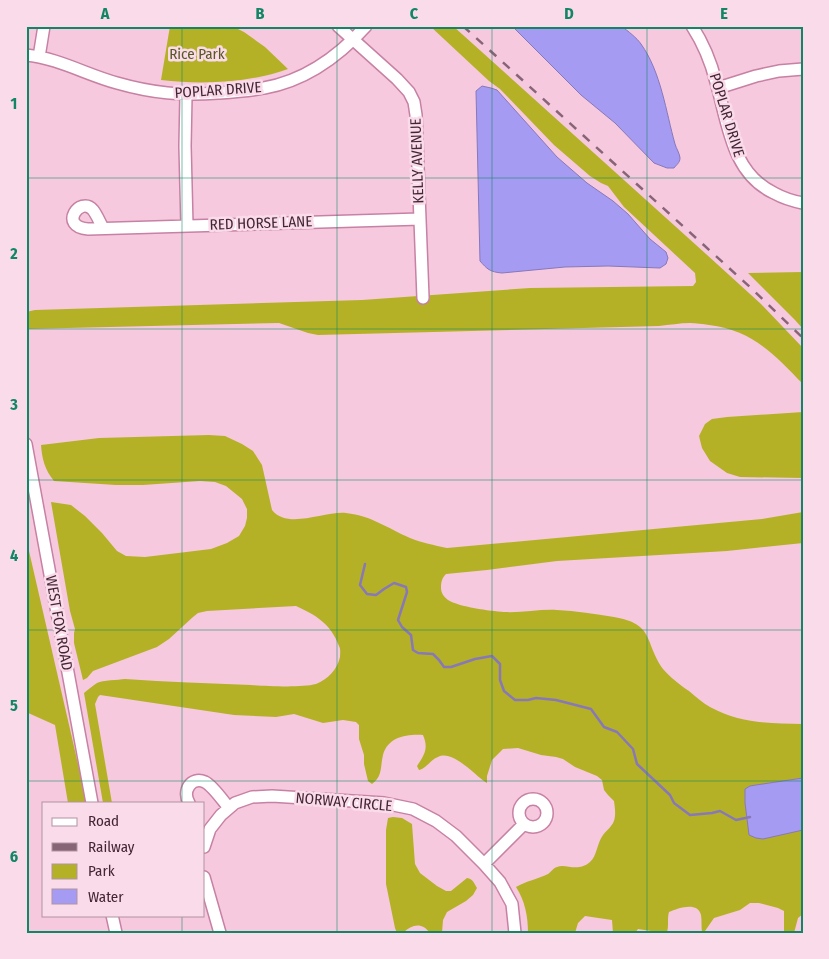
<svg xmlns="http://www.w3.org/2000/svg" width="829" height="959" font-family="'Fira Sans Condensed',sans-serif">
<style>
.green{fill:#b4b126}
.water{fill:#a59bf2;stroke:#8878b9}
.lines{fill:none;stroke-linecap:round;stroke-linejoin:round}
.stream{stroke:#8878b9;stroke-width:2.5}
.minor-casing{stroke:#c781a4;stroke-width:14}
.minor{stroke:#fff;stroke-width:11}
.rail{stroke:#886576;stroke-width:2.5;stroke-dasharray:9 9;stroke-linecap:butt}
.grid{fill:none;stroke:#118667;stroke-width:1;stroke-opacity:0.55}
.labels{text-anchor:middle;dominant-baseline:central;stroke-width:5;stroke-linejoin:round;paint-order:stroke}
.park-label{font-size:15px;fill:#595823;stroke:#fadbe9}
.street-label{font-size:15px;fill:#432635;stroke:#fadbe9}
.neatline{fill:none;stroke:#118667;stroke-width:2}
.grid-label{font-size:16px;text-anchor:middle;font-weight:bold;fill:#118667}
</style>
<rect width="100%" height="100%" fill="#f6c9de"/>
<!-- green -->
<path class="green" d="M170,26H232L244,32L265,47L288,69C249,83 202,85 161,80Z
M430,26H453L706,254L761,304L803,348V384C774,354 752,330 709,325C703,324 696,323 690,323C680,323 669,325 659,326L318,335L308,333L279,323L26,329V312L35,310L362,300L530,288L693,286L696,282L695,273L624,207L608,186L601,183L590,176L554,145L500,89L489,81Z
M803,272V329L795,320L748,273Z
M803,412V478L740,477L727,473L710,461L702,448L699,436L705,424L712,419L727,417Z
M209,435L225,436L242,444L253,451L262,465L272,510C288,530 324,511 346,513C372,516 387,528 410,538C422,543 434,545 447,548L762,519L803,512V543L727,551L557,561L487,570L446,574C442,578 441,582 441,588C441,593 444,597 448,600C459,607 490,611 504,612C522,613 540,609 557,610C576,611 595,614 614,617C655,624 644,642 663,669C670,677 680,685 689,691C696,697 703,703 710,707C742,724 768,723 803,724V914L798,918L794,933H784V911L778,908L759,903H750L740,910L714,918L705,931L702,932C701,926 702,921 701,915C698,901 678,908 669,912C667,919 669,925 667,932L664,933L638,929L635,933H613L612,920L585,916L578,923L575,933H528C528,916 525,901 516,887C526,881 538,879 548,874C551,872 553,868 557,867C566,863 577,873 590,862C597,856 597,843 603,835C605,832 609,829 611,826C617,819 615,809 614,801L608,795L604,790L602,780L597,776L575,767L563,759L556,757L541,755L518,748L503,749L492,760L487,776V783C475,776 453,749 438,757C430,760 427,768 419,770L417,766C424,755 429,749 423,735C406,734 388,737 383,755C380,767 383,776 372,784L368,781L364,764V755L359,739V725L356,722L343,720L323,723L294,714L276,717L234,715L100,695L98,697L95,704L112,803H103L84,693C88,690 92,686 97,683C103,680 118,680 125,679C167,682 209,683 251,685C267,686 301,688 316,684C328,679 337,670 340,657C340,653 341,650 339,646C331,624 316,615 296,606L207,611L198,613L193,617L169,639L157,647L93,671L87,678L83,680L74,643V633L75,629L70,611L51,502L71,505L76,509L85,516L102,533L117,551L126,556L145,557L211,549L227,543L239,536L245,526L247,518V509L242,499L226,486L215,482L200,481L143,485H116L54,481C45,470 42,459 41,445L99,438Z
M29,551L87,803H68L55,725L26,712V552Z
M393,817L402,818L412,824L415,864L420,873L437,886L446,891H451L467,878C473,879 474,883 477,888L473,895L466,901L447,912L443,920L442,933H430C422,922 412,924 403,933H397L395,928L386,884V830L388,818Z"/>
<!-- water -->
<path class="water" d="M512,26H621C628,31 637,38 641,44C661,72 666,112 675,144C676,148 680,154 680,158C680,163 676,165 674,168H667L654,163L615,123L581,95Z
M482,86L491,88L497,90L557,157L587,183L613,201L628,214L650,239L666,252L668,258L666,264L660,268L608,266L565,267L502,273C490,272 487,269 480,261L476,91Z
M803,778V830L763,839L756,838L749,835L745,803V789L750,786L756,785Z"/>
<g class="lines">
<!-- stream -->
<path class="stream" d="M365,564L360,585L367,594L376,595L384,589L394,583L406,587L407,592L398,620L402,627L411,635L413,650L418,653L433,654L439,660L444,667H451L475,659L492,656L500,664V680L504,691L515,700H528L536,698L556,700L591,709L604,727L617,732L633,749L637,764L670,795L674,803L690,815L712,813L720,811L736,820L750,817"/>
<defs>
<path id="minor" d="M338,26L397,79L409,92L414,102L416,115L423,298
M692,26C703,43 711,62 716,82C728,122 731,173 774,193C783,198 792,201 803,203
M26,55C58,58 87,75 117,83C152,93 182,96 218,93C233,92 249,91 264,88C304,81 339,56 366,26
M39,57L44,26
M718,88L756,76L779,71L803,69
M186,95L185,146L187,226
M103,228C100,223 97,215 93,210C80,195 58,227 88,229L420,219
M26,444L92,803
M519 813a14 14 0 1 1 28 0a14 14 0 1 1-28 0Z
M189,803C182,791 191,776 205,782C213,786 223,801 229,808
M204,847L210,829L221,815L235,803L252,797L272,796L384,803L413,809L436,821L456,836L484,864L500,882L512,904L515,933
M484,864L524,824
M204,877L220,933
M112,915L116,933"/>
</defs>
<!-- minor casing -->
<use href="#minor" class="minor-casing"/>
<!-- minor -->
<use href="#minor" class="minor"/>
<!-- rail -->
<path class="rail" d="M463,26L751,288L803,338"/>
</g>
<!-- grid -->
<path class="grid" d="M182,26V803M337,26V933M492,26V933M647,26V933M26,178H803M26,329H803M26,480H803M26,630H803M26,781H803M182,915V933"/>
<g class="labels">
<!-- park labels -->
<g class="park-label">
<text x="197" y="54">Rice Park</text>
</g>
<!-- street labels -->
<g class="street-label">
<text transform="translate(218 90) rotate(-4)">POPLAR DRIVE</text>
<text transform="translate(727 115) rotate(73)">POPLAR DRIVE</text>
<text transform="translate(417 161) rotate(-92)">KELLY AVENUE</text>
<text transform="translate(261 223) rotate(-2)">RED HORSE LANE</text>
<text transform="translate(59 623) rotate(80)">WEST FOX ROAD</text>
<text transform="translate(344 802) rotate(5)">NORWAY CIRCLE</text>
</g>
</g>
<!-- border -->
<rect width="829" height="959" fill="none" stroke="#fadbe9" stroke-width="55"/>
<!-- legend -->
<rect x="42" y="802" width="162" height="115" fill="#fadbe9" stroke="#b193a1"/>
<rect x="52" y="818" width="25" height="8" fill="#ffffff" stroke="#b193a1"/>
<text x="88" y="826" font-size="15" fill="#432635">Road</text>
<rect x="52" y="843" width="25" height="8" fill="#886576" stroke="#b193a1"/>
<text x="88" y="852" font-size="15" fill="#432635">Railway</text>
<rect x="52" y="864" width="25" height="15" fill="#b4b126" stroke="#b193a1"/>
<text x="88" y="876" font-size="15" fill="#432635">Park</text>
<rect x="52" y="889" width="25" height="15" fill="#a59bf2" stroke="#b193a1"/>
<text x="88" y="902" font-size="15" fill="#432635">Water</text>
<rect x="28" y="28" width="774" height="904" class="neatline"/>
<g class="grid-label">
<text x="105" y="19">A</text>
<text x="260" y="19">B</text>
<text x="414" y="19">C</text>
<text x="569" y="19">D</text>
<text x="724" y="19">E</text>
<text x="14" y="109">1</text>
<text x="14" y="259">2</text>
<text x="14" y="410">3</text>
<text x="14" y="561">4</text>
<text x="14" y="711">5</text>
<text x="14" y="862">6</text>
</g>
</svg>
